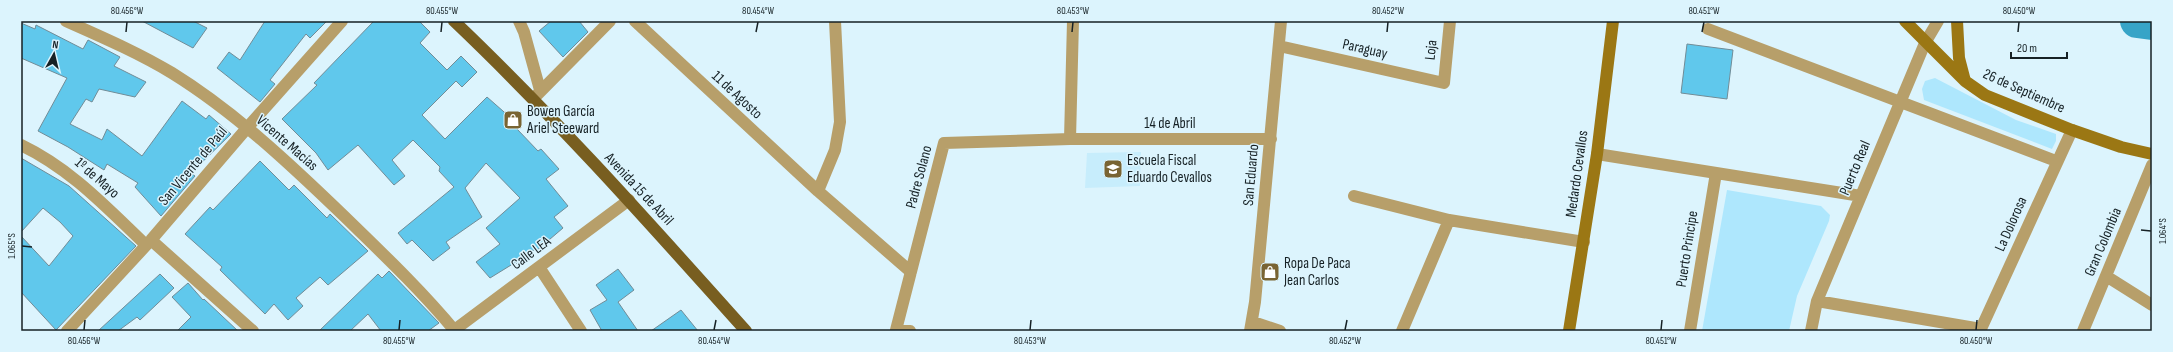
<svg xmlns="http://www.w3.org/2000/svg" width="2173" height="352" font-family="'Sofia Sans Condensed',sans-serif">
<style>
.built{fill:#c7edfc}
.green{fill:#aee7fd}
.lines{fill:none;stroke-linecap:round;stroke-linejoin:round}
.river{stroke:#37a4c7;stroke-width:34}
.building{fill:#60c8ec;stroke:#718c97}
.street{stroke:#b79f6a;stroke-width:12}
.secondary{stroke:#9b7714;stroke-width:12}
.primary{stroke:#785e20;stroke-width:12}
.ticks{fill:none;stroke:#162125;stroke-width:1.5}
.labels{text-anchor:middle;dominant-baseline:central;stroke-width:3;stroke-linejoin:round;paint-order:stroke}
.street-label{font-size:15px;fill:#162125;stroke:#dcf4fd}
.poi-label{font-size:15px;fill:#162125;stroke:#dcf4fd;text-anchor:start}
.neatline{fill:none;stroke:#162125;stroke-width:1.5}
.ticks-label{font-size:10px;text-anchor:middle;fill:#162125}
</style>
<rect width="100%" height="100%" fill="#dcf4fd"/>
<!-- built -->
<path class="built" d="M1141,152L1140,186L1085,188L1087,153Z"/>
<!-- green -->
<path class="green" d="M1935,78L2016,120L2056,134V141L2052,149L1924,100L1922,89L1925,81Z
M1727,190L1821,206L1830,215L1829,221L1797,296L1789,331H1702Z"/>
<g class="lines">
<!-- river -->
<path class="river" d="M2137,21L2152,23"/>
</g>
<!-- building -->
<path class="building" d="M142,21H193L207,28L193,48Z
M265,21H327L310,38L306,34L270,80L275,84L260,102L217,68L229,52L240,60Z
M374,21H419L430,32L420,43L447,70L461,56L477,72L462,87L456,81L422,115L445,139L487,97L520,126L517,129L538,151L541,149L559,169L546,179L568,206L554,217L563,228L536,251L535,249L517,264L516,262L490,278L476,262L500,244L486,228L520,198L486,163L465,188L482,217L446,242L450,248L433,261L412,240L407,244L398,233L454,187L439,171L440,167L413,140L392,160L405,176L394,185L358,145L328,170L316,153L282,119L317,85L314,83Z
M551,21H579L588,32L563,57L539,31Z
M21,23L35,29L36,25L83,49L88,40L120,57L114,66L146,82L135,97L99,89L92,102L86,99L70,124L102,140L107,129L142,156L182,101L206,119L209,115L231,134L191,173L195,176L161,216L135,187L138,183L107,164L104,170L68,147L38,131L67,78L21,58Z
M1687,44L1733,50L1727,99L1681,93Z
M21,158L69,186L136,246L56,330L21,292V236L49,266L73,236L60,222L43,208L21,232Z
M260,161L289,190L294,185L327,218L330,214L368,251L328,285L320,277L296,298L303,306L288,320L274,304L265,314L220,270L222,267L185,234L210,207L213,210Z
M618,269L634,290L618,302L638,331H602L590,310L607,300L596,285Z
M389,271L439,323L428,331H381L368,314L350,331H319L378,274L382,278Z
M160,274L174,288L140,320L137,317L118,331H98Z
M188,283L203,300L204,299L238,331H177L191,317L172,297Z
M681,310L698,331H651Z"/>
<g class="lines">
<!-- street -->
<path class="street" d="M66,21C102,37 139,53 172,73C235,112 291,165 344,216C382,253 421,290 455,331
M519,21L524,32L540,90
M635,21L818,191L911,272
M1708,29L2056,161
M1279,46L1444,83L1450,21
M533,99L610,21
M1070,139L1073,21
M21,145C71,169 106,207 146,245
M1597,154L1861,196
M818,191L835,150L840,122L835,21
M1354,196L1449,220L1584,242
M151,240L253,331
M539,267L581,331
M2106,276L2152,305
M1817,301L1981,329
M1253,322L1280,331
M67,331L151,240L247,128L342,21
M453,331L629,200
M910,331L896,330L944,143L1070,139H1271
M1250,331L1255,302L1281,21
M1402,331L1449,220
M1690,331L1716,173
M1811,331L1817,301L1925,43L1938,21
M1980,331L2072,130
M2083,331L2152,165"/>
<!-- secondary -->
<path class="secondary" d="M1905,21L1965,81L1985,95L2072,130L2121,147L2152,154
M1957,21L1959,58L1965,81
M1569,331L1597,154L1613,21"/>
<!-- primary -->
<path class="primary" d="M454,21C557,119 651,225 746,331"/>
</g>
<!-- ticks -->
<path class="ticks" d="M126,32L127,22M441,32L442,22M756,32L758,22M1072,32L1073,22M1387,32L1388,22M1702,32L1704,22M2018,32L2019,22M2141,230L2151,231M22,246L32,247M84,330L85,320M399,330L400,320M714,330L716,320M1030,330L1031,320M1345,330L1347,320M1661,330L1662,320M1976,330L1977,320"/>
<!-- icons -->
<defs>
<symbol id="shop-square" viewBox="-11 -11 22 22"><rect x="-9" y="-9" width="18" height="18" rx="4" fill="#796433" stroke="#dcf4fd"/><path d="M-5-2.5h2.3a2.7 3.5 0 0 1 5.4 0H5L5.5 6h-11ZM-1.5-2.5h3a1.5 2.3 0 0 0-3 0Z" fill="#fff"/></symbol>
<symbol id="school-square" viewBox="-11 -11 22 22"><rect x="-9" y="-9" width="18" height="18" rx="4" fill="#796433" stroke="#dcf4fd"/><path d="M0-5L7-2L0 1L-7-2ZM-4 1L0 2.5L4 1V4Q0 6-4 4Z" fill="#fff"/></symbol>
</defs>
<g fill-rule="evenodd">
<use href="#shop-square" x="502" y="109" width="22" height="22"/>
<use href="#school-square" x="1102" y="158" width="22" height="22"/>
<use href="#shop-square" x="1259" y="261" width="22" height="22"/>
</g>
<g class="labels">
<!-- street labels -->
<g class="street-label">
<text transform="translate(1365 49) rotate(13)">Paraguay</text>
<text transform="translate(1431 50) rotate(-84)">Loja</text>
<text transform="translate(2024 91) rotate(24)">26 de Septiembre</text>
<text transform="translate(737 95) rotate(43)">11 de Agosto</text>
<text x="1170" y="123">14 de Abril</text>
<text transform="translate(287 143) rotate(41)">Vicente Macías</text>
<text transform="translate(193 166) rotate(-50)">San Vicente de Paúl</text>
<text transform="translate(1855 168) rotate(-67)">Puerto Real</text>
<text transform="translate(1577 174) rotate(-82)">Medardo Cevallos</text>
<text transform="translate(1251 175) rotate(-85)">San Eduardo</text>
<text transform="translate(919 177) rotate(-75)">Padre Solano</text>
<text transform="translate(97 178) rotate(41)">1º de Mayo</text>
<text transform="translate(639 189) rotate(47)">Avenida 15 de Abril</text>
<text transform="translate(2011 224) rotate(-66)">La Dolorosa</text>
<text transform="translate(2103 242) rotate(-67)">Gran Colombia</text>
<text transform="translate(1687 249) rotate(-81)">Puerto Principe</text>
<text transform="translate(531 253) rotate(-37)">Calle LEA</text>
</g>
<!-- poi labels -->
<g class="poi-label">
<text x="527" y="111">Bowen García<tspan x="527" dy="17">Ariel Steeward</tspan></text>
<text x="1127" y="160">Escuela Fiscal<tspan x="1127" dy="17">Eduardo Cevallos</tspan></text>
<text x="1284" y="263">Ropa De Paca<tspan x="1284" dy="17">Jean Carlos</tspan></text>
</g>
</g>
<!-- border -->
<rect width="2173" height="352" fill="none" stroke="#dcf4fd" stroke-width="44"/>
<!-- north arrow -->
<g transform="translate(54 54) rotate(8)" stroke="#dcf4fd" stroke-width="3" paint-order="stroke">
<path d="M0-3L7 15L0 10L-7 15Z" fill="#162125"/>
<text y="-6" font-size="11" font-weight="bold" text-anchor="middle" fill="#162125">N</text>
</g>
<!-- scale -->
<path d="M2011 52v6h56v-6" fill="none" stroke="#162125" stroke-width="2"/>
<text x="2017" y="52" font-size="12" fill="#162125" stroke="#dcf4fd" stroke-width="3" paint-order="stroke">20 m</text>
<rect x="22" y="22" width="2129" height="308" class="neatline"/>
<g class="ticks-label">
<text x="127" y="14">80.456°W</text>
<text x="442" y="14">80.455°W</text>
<text x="758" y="14">80.454°W</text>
<text x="1073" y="14">80.453°W</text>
<text x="1388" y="14">80.452°W</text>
<text x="1704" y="14">80.451°W</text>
<text x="2019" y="14">80.450°W</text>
<text transform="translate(2162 231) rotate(-90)" y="4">1.064°S</text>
<text transform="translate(11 246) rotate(-90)" y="4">1.065°S</text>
<text x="84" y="344">80.456°W</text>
<text x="399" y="344">80.455°W</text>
<text x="714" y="344">80.454°W</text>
<text x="1030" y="344">80.453°W</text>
<text x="1345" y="344">80.452°W</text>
<text x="1661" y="344">80.451°W</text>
<text x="1976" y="344">80.450°W</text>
</g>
</svg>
